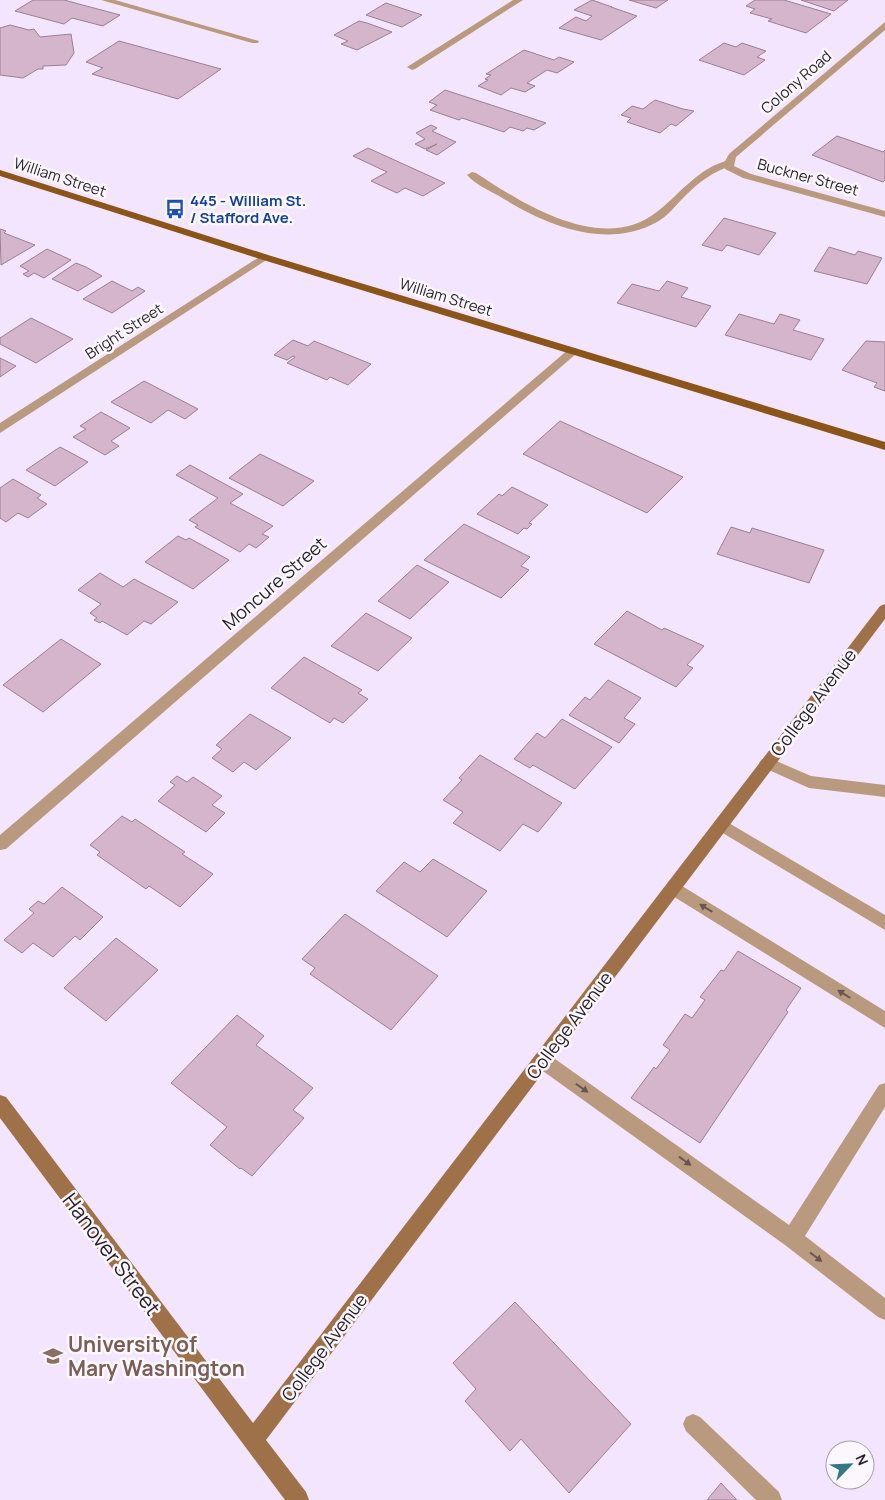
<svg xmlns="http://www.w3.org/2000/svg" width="885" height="1500" font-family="Manrope,sans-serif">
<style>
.building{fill:#d4b5cc;stroke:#9b7f94}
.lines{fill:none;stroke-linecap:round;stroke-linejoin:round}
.lane{fill:#b99a7e;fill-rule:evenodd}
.street{fill:#b99a7e;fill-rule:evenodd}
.secondary{fill:#9f7148;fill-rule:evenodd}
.primary{fill:#8b5419;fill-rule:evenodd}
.oneway{fill:#685650}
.labels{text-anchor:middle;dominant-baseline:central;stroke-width:5;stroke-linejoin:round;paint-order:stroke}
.far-street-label{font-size:15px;fill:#251f2a;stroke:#fbf7fd}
.far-transit-label{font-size:15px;font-weight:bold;fill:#164399;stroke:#fbf7fd;text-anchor:start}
.street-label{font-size:18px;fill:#251f2a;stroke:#fbf7fd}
.near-street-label{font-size:21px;fill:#251f2a;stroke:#fbf7fd}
.near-education-label{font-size:21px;font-weight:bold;fill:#785e54;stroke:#fbf7fd;text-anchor:start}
</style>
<rect width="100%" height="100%" fill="#f3e5fe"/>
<!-- building -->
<path class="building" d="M33,0H64L120,15L103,26L72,18L64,24L15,11Z
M592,0L612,7H611L637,16L601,40L559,28L576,17L586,21L592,16L574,10Z
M629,0H668L656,8Z
M755,0H784L831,14L806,33L768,21L772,19L750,13L755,9L746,6Z
M801,0H848L834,11Z
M386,3L422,15L402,27L366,15Z
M359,21L367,23L392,32L357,50L341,44L348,41L334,35Z
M10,25L29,30L34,29L40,37L71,34L74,53L66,65L43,66V69H38L23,78L0,75V28Z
M119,41L221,69L178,99L92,74L103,68L86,62Z
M724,43L736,47L742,43L766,51L757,57L765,60L744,75L699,60Z
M524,50L554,60L559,57L574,62L557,73L547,70L527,83L535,86L525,92L511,88L501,95L478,86L488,80L485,79L491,75L486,74Z
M445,90L525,116L546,123L534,130L527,128L523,131L510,127L504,132L462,118L459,120L430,110L437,105L429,102Z
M655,100L683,109L694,111L676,126L671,124L660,133L627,122L631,118L621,115L632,106L643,109Z
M431,125L437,128L432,131L456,142L437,155L426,150L437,144L425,149L415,144L425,139L416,133Z
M837,136L883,152L885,150V180L883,182L812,155Z
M368,148L445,183L423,196L405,188L397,193L371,181L387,172L353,156Z
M724,218L776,233L759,255L727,245L722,251L702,245Z
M0,229L6,231L4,233L35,245L1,265Z
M829,247L855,255L858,251L882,258L867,284L814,271Z
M47,249L71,260L44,278L34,273L28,277L23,274L29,271L20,266Z
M76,263L86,267L102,276L78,291L52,279Z
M112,281L132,291L138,287L145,291L112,313L83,299Z
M667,281L688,288L681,297L711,306L696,327L617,303L632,284L659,291Z
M739,314L774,324L780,314L800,320L793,330L824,339L811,360L725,335Z
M31,318L73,339L36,363L0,344V338Z
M293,340L308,346L314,341L371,364L348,385L330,377L327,380L287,363L295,357L293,356L287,360L274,355Z
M866,341L885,342V391L874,387L877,383L842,370Z
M0,358L16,366L0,377Z
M144,381L198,409L185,419L168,410L151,423L111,402Z
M101,412L130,428L111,441L119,446L105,455L73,437L86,429L80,426Z
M560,421L683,477L647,513L523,454Z
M60,447L88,462L55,486L26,470Z
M260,454L314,481L283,506L229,478Z
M190,465L243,494L230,503L273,526L262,534L269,537L256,548L249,544L240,552L195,527L198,525L189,520L218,498L176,475Z
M13,479L41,495L37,498L47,504L28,518L18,513L6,522L0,518V488Z
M512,487L548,505L529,523L532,524L527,529L524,528L518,534L477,514L499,494L502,496Z
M464,524L530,557L521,566L529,570L501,598L424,560Z
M731,527L750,533L752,528L824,550L809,583L717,554Z
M178,536L186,540L189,538L229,560L193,589L145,562Z
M417,565L449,582L410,619L378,601Z
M100,573L123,587L134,579L178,602L151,624L144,621L127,635L102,621L100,623L94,620L97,618L90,613L101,604L78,590Z
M627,611L662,630L664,628L704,646L687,665L693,668L676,687L594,644Z
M366,613L412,638L378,671L331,646Z
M61,639L101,664L43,712L3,685Z
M304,657L362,690L358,693L368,699L343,723L334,718L330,723L271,688Z
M608,680L641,698L624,718L635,724L619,743L569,715L585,697L590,700Z
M250,714L291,738L256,770L244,762L233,772L212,758L222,749L216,745Z
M562,719L612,747L575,789L533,765L530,768L514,759L537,733L545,738Z
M480,755L562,803L538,832L523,824L500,851L453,823L463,812L443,800L462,780L459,778Z
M177,776L187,782L193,777L222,796L212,805L225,813L206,832L158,801L175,785L170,782Z
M122,816L132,822L135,819L185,852L182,854L213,874L180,907L149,886L146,889L97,855L100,852L90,845Z
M433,859L487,891L447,937L376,891L404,862L420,872Z
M62,887L103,917L80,940L75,936L53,957L33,943L22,953L4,940L34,913L29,909L38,901L44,904Z
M345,914L438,976L391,1030L310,974L315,968L302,959Z
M116,938L158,970L106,1021L64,988Z
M738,951L801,988L786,1010L788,1012L700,1143L631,1098L654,1067L656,1069L670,1050L663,1045L685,1014L692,1018L705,1000L700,997L721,970L724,971Z
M237,1015L264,1036L256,1045L313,1088L293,1110L304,1118L252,1176L241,1168L240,1169L210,1145L227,1127L171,1083Z
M515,1302L631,1424L569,1493L521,1439L510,1451L465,1401L476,1389L453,1363Z
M721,1483L737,1500H707Z"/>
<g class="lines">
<!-- lane -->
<path class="lane" d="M101,0H115L259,41L258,43H252Z
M729,160L733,161V165C714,171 699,182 685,196C676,205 668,216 657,222C605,251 544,224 499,196C488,190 475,184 467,175L472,172L476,173C523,204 604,256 658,211C682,192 698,168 729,160Z
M767,757L811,776L885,785V797L809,788L762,767L759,763L762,759Z
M722,819L885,915V930L716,829L714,825L716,821Z
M674,881L885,1011V1028L668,893L666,888L668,883Z
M542,1052L548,1054L789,1225L879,1085L885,1083V1107L805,1236L885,1298V1320L878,1317L785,1245L536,1066L533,1060L536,1054Z
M693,1414L700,1417L779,1492L782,1500H756L686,1431L683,1424L686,1417Z"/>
<!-- street -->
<path class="street" d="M513,0H523L415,69L412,70L407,67Z
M885,22V30L736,157L734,166L751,174L885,211V217L743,178L725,169L724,163L729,154Z
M264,254L268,255L269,257L268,259L0,433V423Z
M573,348L579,351L577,353L6,849L0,850V835L569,349Z"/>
<!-- secondary -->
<path class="secondary" d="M885,604V619L266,1440L306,1492L309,1500H285L0,1118V1095L6,1097L253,1423L880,606Z"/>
<!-- primary -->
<path class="primary" d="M0,170L268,255L885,442V450L260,259L0,176Z"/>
</g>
<!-- one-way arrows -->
<defs><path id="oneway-solid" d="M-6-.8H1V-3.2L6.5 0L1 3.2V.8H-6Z" transform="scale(1.25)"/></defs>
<g class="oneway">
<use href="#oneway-solid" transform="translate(706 908) rotate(-149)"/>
<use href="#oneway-solid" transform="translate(844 994) rotate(-148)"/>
<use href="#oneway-solid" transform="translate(582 1088) rotate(35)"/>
<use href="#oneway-solid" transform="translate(685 1161) rotate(36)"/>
<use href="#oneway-solid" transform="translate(816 1257) rotate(37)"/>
</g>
<!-- icons -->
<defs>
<symbol id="bus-bare" viewBox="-9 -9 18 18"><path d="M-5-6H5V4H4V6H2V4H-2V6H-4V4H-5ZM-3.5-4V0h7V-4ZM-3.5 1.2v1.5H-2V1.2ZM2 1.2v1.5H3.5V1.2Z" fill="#1a4fb4" stroke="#fbf7fd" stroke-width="2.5" paint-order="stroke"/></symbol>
<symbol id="university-bare" viewBox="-9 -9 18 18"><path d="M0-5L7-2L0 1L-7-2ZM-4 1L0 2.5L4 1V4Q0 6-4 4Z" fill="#8d6e63" stroke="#fbf7fd" stroke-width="2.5" paint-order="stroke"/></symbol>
</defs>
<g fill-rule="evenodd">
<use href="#bus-bare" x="161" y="195" width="28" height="28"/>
<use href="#university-bare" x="39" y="1342" width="28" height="28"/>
</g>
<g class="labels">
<!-- far-street labels -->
<g class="far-street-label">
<text transform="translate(796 82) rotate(-41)">Colony Road</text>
<text transform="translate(60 177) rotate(18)">William Street</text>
<text transform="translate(808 177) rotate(15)">Buckner Street</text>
<text transform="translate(446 297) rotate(17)">William Street</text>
<text transform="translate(124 331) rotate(-33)">Bright Street</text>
</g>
<!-- far-transit labels -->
<g class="far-transit-label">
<text x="190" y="200">445 - William St.<tspan x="190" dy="17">/ Stafford Ave.</tspan></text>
</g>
<!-- street labels -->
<g class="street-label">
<text transform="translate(274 583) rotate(-41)">Moncure Street</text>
<text transform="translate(813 702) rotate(-53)">College Avenue</text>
<text transform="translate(569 1025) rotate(-53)">College Avenue</text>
<text transform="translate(324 1347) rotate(-53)">College Avenue</text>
</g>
<!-- near-street labels -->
<g class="near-street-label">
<text transform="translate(112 1254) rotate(53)">Hanover Street</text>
</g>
<!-- near-education labels -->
<g class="near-education-label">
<text x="68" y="1344">University of<tspan x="68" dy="24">Mary Washington</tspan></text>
</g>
</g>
<!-- north arrow -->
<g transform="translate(850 1465) rotate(66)"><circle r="24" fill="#fbf7fd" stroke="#a5a1a9"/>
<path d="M0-4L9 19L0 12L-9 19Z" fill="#327985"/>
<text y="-8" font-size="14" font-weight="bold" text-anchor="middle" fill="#251f2a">N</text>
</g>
</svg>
